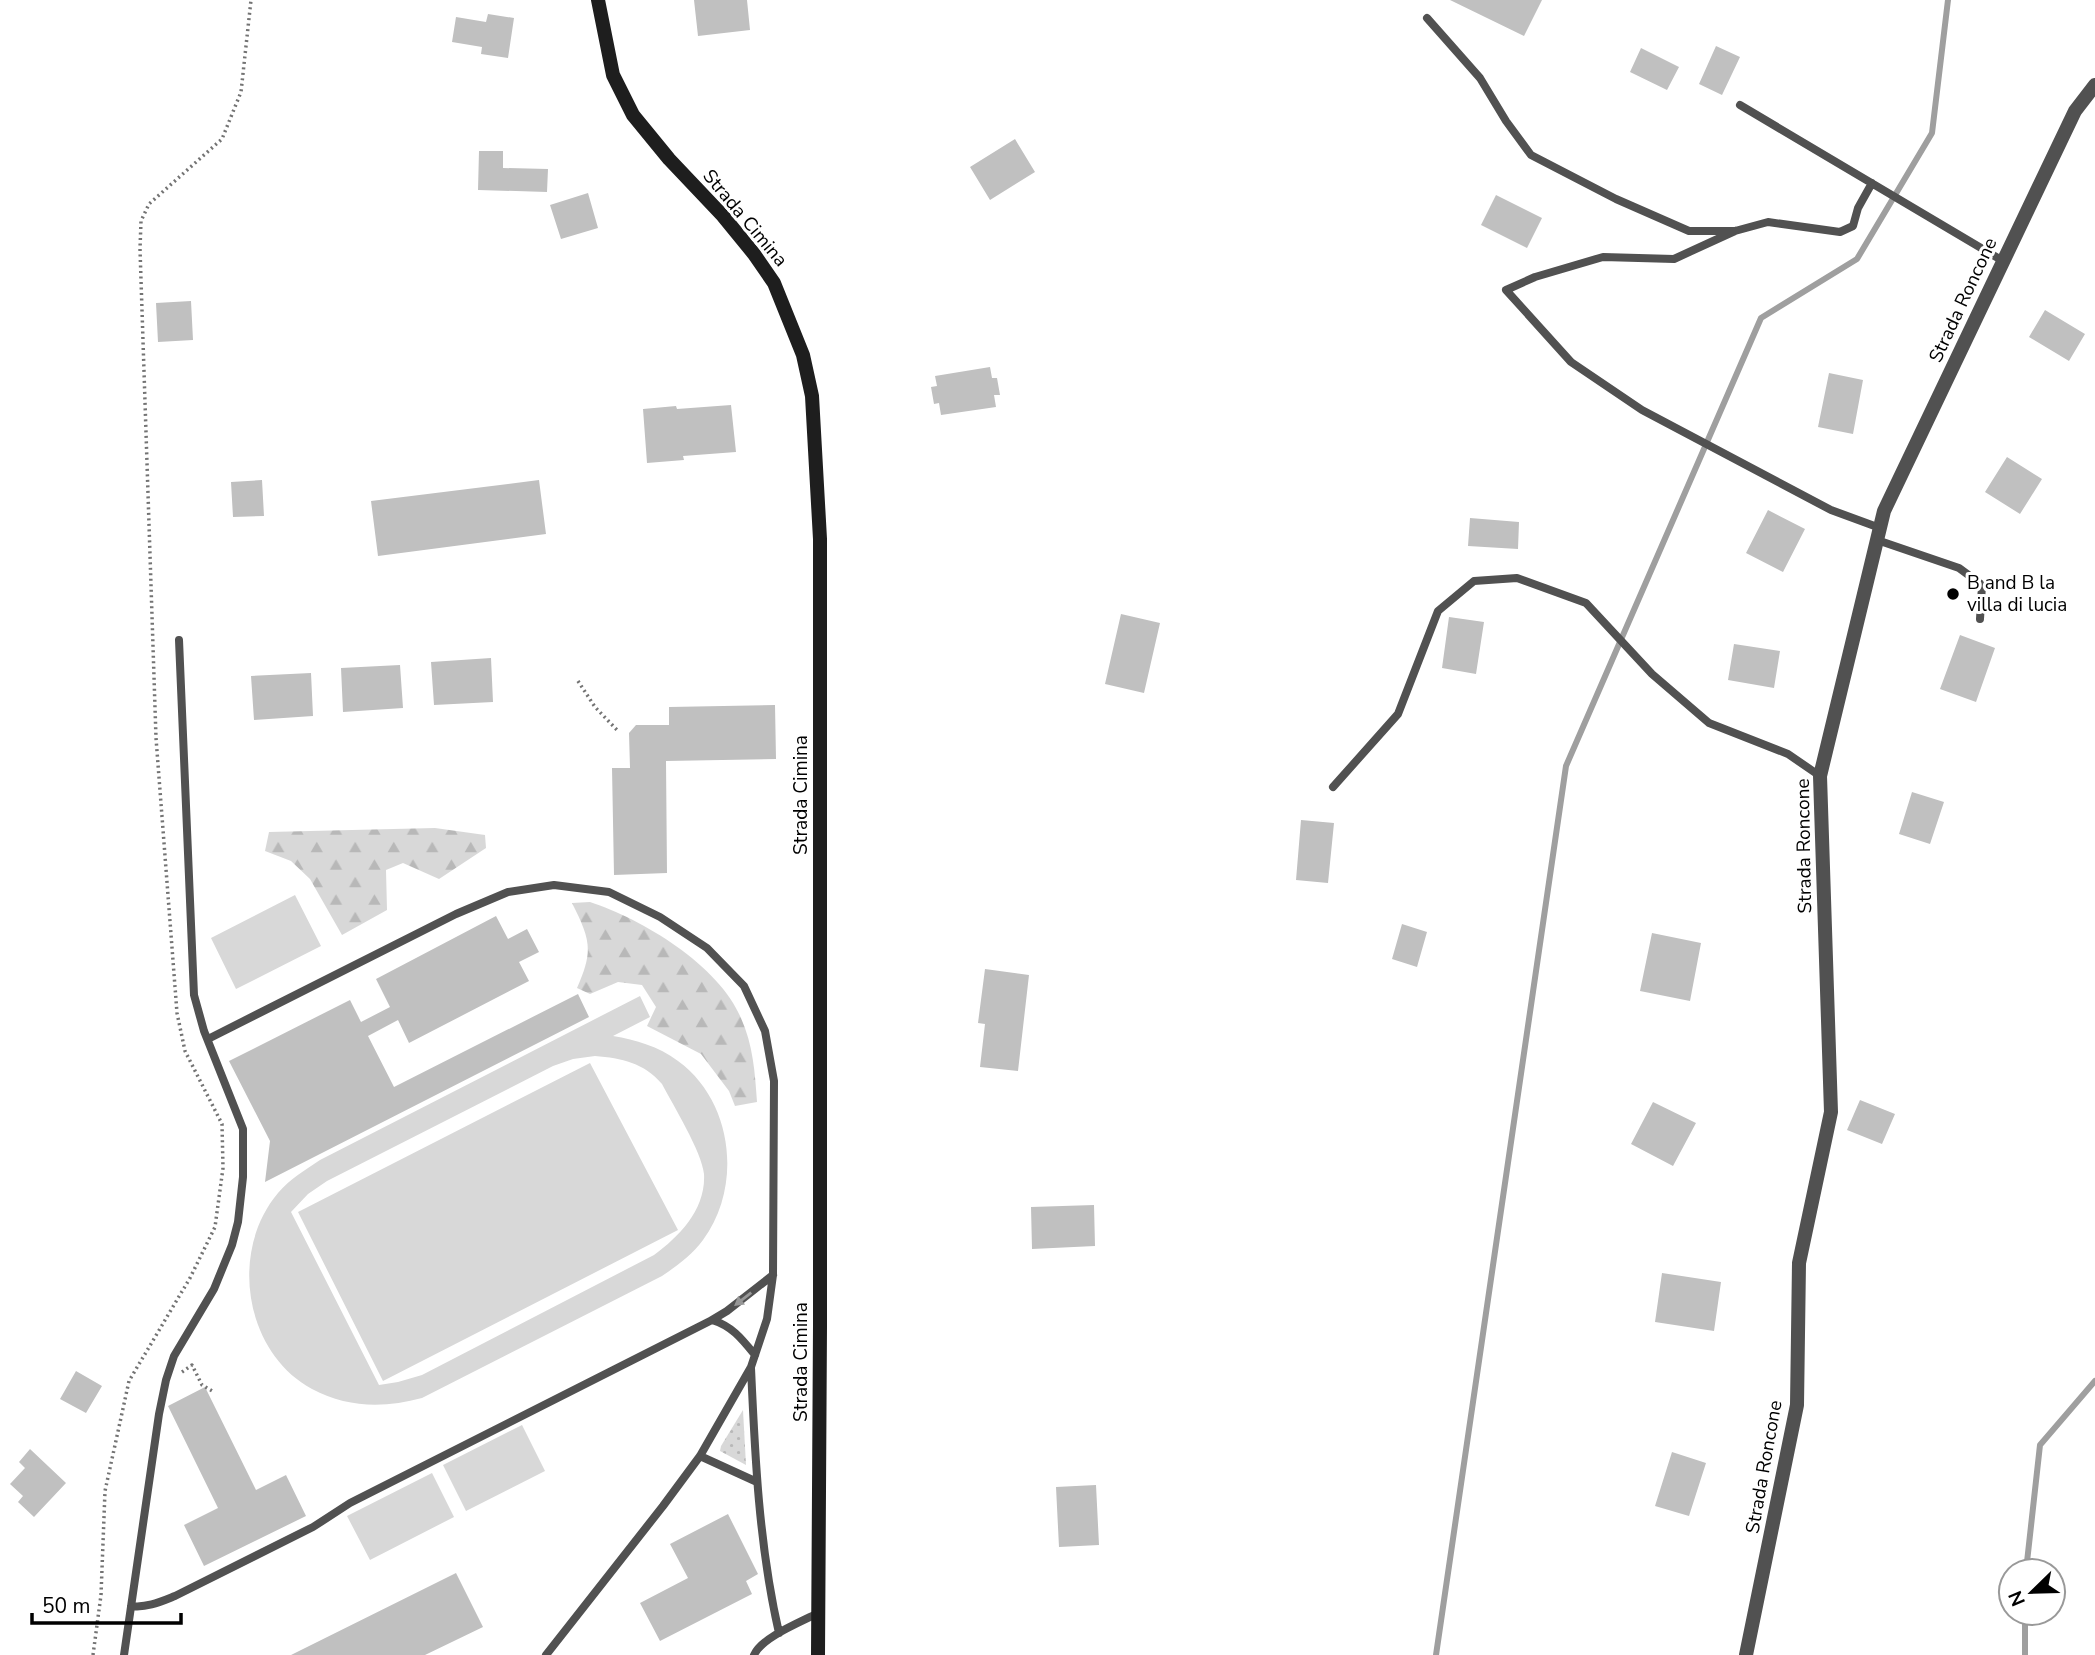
<svg xmlns="http://www.w3.org/2000/svg" width="2095" height="1655" font-family="'Nunito Sans',sans-serif">
<style>
.grass{fill:url(#grass-dots)}
.forest{fill:url(#forest-firs)}
.pitch{fill:#d8d8d8;fill-rule:evenodd}
.lines{fill:none;stroke-linecap:round;stroke-linejoin:round}
.stream{stroke:#9f9f9f;stroke-width:6}
.building{fill:#c0c0c0}
.path{stroke:#737373;stroke-width:3.5;stroke-dasharray:2 3.5;stroke-linecap:butt}
.service{stroke:#515151;stroke-width:8}
.minor{stroke:#515151;stroke-width:14}
.secondary{stroke:#1e1e1e;stroke-width:14}
.oneway{fill:#979797}
.poi-dot{fill:#000;stroke:#fff;stroke-width:2.5}
.labels{text-anchor:middle;dominant-baseline:central;stroke-width:6;stroke-linejoin:round;paint-order:stroke}
.street-label{font-size:19px;fill:#000;stroke:#fff}
.poi-label{font-size:19px;fill:#000;stroke:#fff;text-anchor:start}
</style>
<defs>
<pattern id="grass-dots" width="8" height="8" patternUnits="userSpaceOnUse" patternTransform="scale(1.75)"><rect width="8" height="8" fill="#d8d8d8"/><path d="M2 2h.1M6 6h.1" fill="none" stroke="#b8b8b8" stroke-width="1.8" stroke-linecap="round"/></pattern>
<pattern id="forest-firs" width="22" height="20" patternUnits="userSpaceOnUse" patternTransform="scale(1.75)"><rect width="22" height="20" fill="#d8d8d8"/><path d="M5 1l3.5 6h-7zM16 11l3.5 6h-7z" fill="#b8b8b8"/></pattern>
</defs>
<rect width="100%" height="100%" fill="#fff"/>
<!-- grass -->
<path class="grass" d="M743,1410L746,1465L720,1451L721,1446Z"/>
<!-- forest -->
<path class="forest" d="M435,828L485,835L486,848L439,879L403,863L386,870L387,910L342,935L310,879L291,861L265,851L269,832Z
M590,902C642,919 719,965 741,1018C753,1045 755,1072 757,1102L735,1106L729,1091L701,1054L647,1026L656,1007L642,985L618,982L590,994L577,988C594,950 590,939 572,903Z"/>
<!-- pitch -->
<path class="pitch" d="M295,895L321,946L236,989L211,938Z
M640,996L650,1017L613,1036C636,1040 658,1046 678,1061C733,1101 743,1186 703,1240C692,1255 677,1266 662,1276L422,1398C385,1408 347,1408 312,1389C244,1352 229,1251 278,1193C290,1179 305,1170 320,1160ZM595,1056C622,1058 644,1063 662,1084C673,1105 702,1152 704,1174C706,1209 680,1236 654,1255L422,1375L398,1382L379,1385L291,1212L308,1194L327,1181L553,1066L573,1059Z
M590,1063L678,1230L383,1381L298,1212Z
M522,1425L545,1471L466,1511L443,1465Z
M432,1473L454,1517L370,1560L347,1516Z"/>
<g class="lines">
<!-- stream -->
<path class="stream" d="M2026,1571L2040,1445L2095,1381
M1436,1655L1566,766L1761,318L1857,259L1932,133L1948,0
M2025,1655V1613"/>
</g>
<!-- building -->
<path class="building" d="M694,0H747L750,30L698,36Z
M1450,0H1542L1524,36Z
M488,14L514,18L508,58L481,54L482,47L452,42L456,17L486,22Z
M1716,46L1740,57L1722,95L1699,84Z
M1641,48L1679,67L1667,90L1630,72Z
M1015,139L1035,172L990,200L970,167Z
M479,151H503V168L548,169L547,192L478,190Z
M588,193L598,228L561,239L550,205Z
M1496,195L1542,218L1527,248L1481,225Z
M191,301L193,340L158,342L156,303Z
M2045,310L2085,334L2069,361L2029,337Z
M990,367L992,378H997L1000,395H994L996,407L941,415L939,403L934,404L931,387L937,386L935,376Z
M1829,373L1863,380L1853,434L1818,427Z
M731,405L736,452L683,456L684,460L647,463L643,409L676,406L677,409Z
M2007,457L2042,479L2020,514L1985,492Z
M262,480L264,516L233,517L231,482Z
M539,480L546,534L378,556L371,501Z
M1768,510L1805,529L1783,572L1746,553Z
M1470,518L1519,522L1518,549L1468,546Z
M1121,614L1160,623L1144,693L1105,684Z
M1449,617L1484,622L1476,674L1442,668Z
M1960,635L1995,648L1976,702L1940,689Z
M1734,644L1780,651L1774,688L1728,680Z
M491,658L493,702L434,705L431,662Z
M400,665L403,708L343,712L341,668Z
M311,673L313,716L254,720L251,676Z
M775,705L776,759L666,761L667,873L614,875L612,768H630L629,733L636,725H669V707Z
M1912,792L1944,802L1930,844L1899,834Z
M1301,820L1334,823L1328,883L1296,880Z
M496,916L508,939L527,929L539,952L519,962L529,981L409,1043L398,1020L368,1036L394,1087L578,994L589,1017L265,1182L270,1141L229,1061L350,1000L361,1022L390,1007L376,979Z
M1402,924L1427,932L1417,967L1392,959Z
M1652,933L1701,943L1690,1001L1640,991Z
M985,969L1029,975L1018,1071L980,1067L985,1024L978,1023Z
M1860,1100L1895,1114L1882,1144L1847,1130Z
M1653,1102L1696,1123L1673,1166L1631,1144Z
M1094,1205L1095,1246L1032,1249L1031,1207Z
M1662,1273L1721,1282L1714,1331L1655,1322Z
M76,1371L102,1386L86,1413L60,1399Z
M205,1387L256,1490L286,1475L306,1516L204,1566L184,1525L218,1508L168,1406Z
M30,1449L66,1483L34,1517L18,1502L23,1496L10,1484L25,1468L19,1462Z
M1672,1452L1706,1463L1689,1516L1655,1506Z
M1096,1485L1099,1545L1059,1547L1056,1487Z
M728,1514L758,1574L746,1581L752,1594L660,1641L640,1603L688,1578L670,1544Z
M456,1573L483,1627L425,1655H291Z"/>
<g class="lines">
<!-- path -->
<path class="path" d="M578,681L595,707L618,731
M182,1372L192,1365L202,1385L214,1392
M93,1655L101,1595L105,1491L129,1381L190,1278L215,1227L223,1168L222,1124L185,1051L177,1013L156,738L140,249L141,221L149,204L222,139L241,92L251,0"/>
<!-- service -->
<path class="service" d="M1427,18L1480,78L1506,121L1531,155L1616,199L1689,231H1735L1768,222L1840,232L1853,226L1858,208L1872,183
M1740,105L2003,261
M1735,231L1674,259L1603,257L1535,277L1506,290L1571,362L1642,410L1831,510L1880,528
M1877,540L1959,568L1982,585L1980,619
M1333,787L1398,714L1438,611L1474,581L1517,578L1586,603L1652,674L1709,723L1788,754L1820,776
M208,1039L456,914L508,892L554,885L609,892L660,917L707,948L744,986L765,1031L774,1081L773,1275L767,1319L751,1367L700,1456L663,1506L546,1655
M712,1320C732,1326 742,1339 755,1355
M751,1368C755,1457 759,1546 779,1633
M700,1456L757,1482
M131,1606C147,1608 160,1602 175,1596L313,1527L350,1503L712,1320L727,1311L773,1275
M124,1655L159,1414L166,1380L174,1356L214,1289L232,1245L238,1222L243,1177V1129L204,1031L194,995L179,640
M754,1655C762,1637 801,1622 818,1613"/>
<!-- minor -->
<path class="minor" d="M1746,1655L1797,1405L1799,1263L1831,1112L1820,776L1884,511L2075,111L2095,85"/>
<!-- secondary -->
<path class="secondary" d="M598,0L613,75L633,115L669,159L723,216L754,254L774,283L803,355L812,396L820,539V1326L818,1655"/>
</g>
<!-- one-way arrows -->
<defs><path id="oneway-solid" d="M-6-.8H1V-3.2L6.5 0L1 3.2V.8H-6Z" transform="scale(1.75)"/></defs>
<use class="oneway" href="#oneway-solid" transform="translate(743 1299) rotate(142)"/>
<!-- markers -->
<circle class="poi-dot" cx="1953" cy="594" r="7"/>
<g class="labels">
<!-- street labels -->
<g class="street-label">
<text transform="translate(745 218) rotate(50)">Strada Cimina</text>
<text transform="translate(1963 300) rotate(-65)">Strada Roncone</text>
<text transform="translate(801 795) rotate(-90)">Strada Cimina</text>
<text transform="translate(1804 846) rotate(-91)">Strada Roncone</text>
<text transform="translate(801 1362) rotate(-90)">Strada Cimina</text>
<text transform="translate(1764 1467) rotate(-80)">Strada Roncone</text>
</g>
<!-- poi labels -->
<g class="poi-label">
<text x="1967" y="583">B and B la<tspan x="1967" dy="22">villa di lucia</tspan></text>
</g>
</g>
<!-- north arrow -->
<g transform="translate(2032 1592) rotate(247)"><circle r="33" fill="#ffffff" stroke="#999999" stroke-width="2"/>
<path d="M0-5L12 26L0 18L-12 26Z" fill="#000000"/>
<text y="-10" font-size="19" font-weight="bold" text-anchor="middle" fill="#000000">N</text>
</g>
<!-- scale -->
<path d="M32 1613v10h149v-10" fill="none" stroke="#000000" stroke-width="3.5"/>
<text x="42" y="1613" font-size="21" fill="#000000" stroke="#ffffff" stroke-width="5" paint-order="stroke">50 m</text>
</svg>
